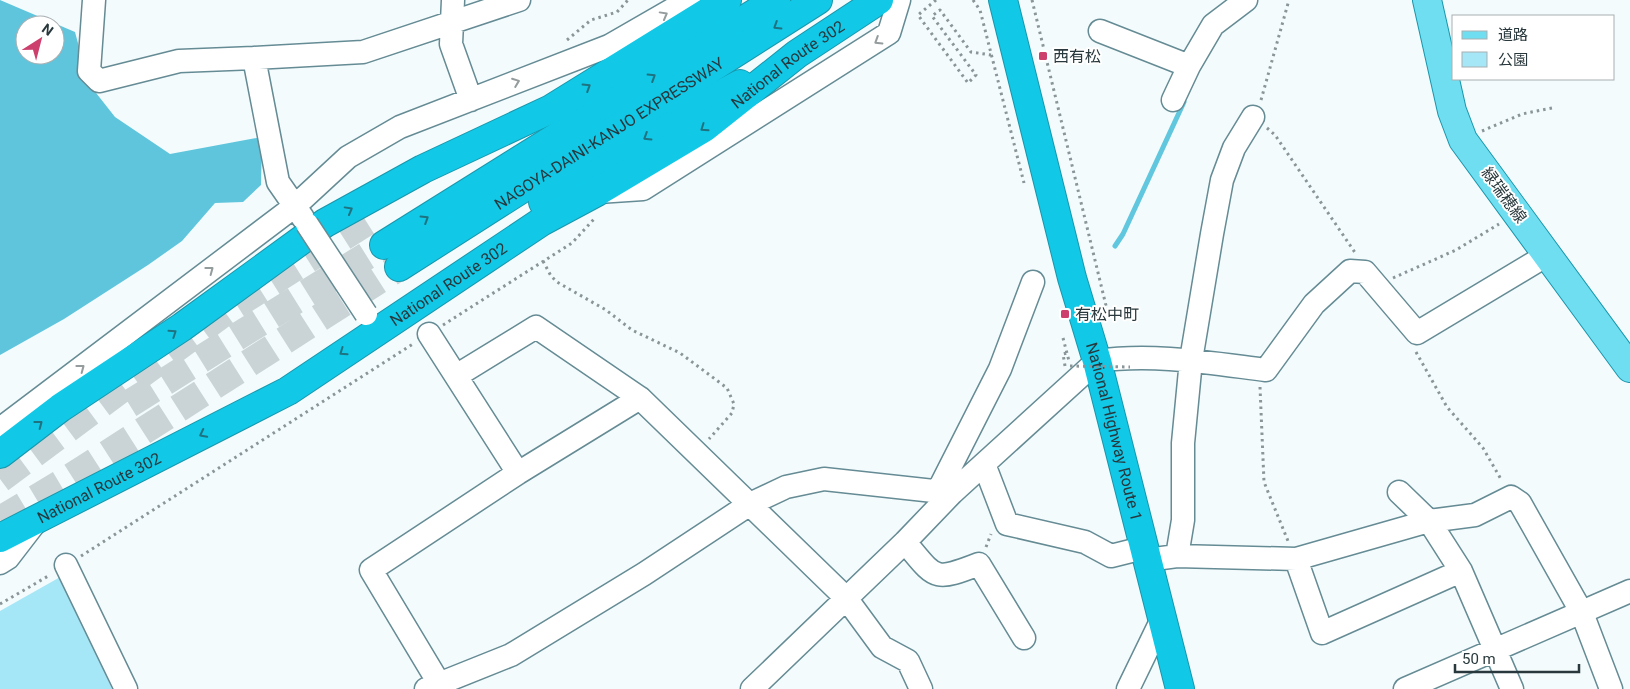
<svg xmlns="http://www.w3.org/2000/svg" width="1630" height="689" font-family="Roboto,'Noto Sans JP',sans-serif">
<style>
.green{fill:#a5e7f7}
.forest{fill:#5ec5dc;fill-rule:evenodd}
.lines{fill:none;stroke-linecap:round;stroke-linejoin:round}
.stream{stroke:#60c7de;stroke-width:5}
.highway-tunnel{stroke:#cad4d6;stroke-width:28;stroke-dasharray:28 14;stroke-linecap:butt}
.minor-casing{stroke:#658b94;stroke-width:25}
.major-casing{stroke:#1996ab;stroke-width:30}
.highway-casing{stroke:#1996ab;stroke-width:30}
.path{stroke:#899598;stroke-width:3;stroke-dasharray:2.5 4;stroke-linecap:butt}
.minor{stroke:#fff;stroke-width:22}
.major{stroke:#70def1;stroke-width:28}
.highway{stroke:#11c8e7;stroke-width:28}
.minor-bridge-casing{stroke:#658b94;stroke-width:25;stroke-linecap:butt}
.path-bridge{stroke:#899598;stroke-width:3;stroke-dasharray:2.5 4;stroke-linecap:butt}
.minor-bridge{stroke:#fff;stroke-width:22}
.oneway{stroke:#949c9e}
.oneway2{stroke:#1f7280}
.poi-dot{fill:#cd406e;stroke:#fff;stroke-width:2}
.labels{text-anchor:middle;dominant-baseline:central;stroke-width:4;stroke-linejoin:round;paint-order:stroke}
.poi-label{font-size:16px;fill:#28383c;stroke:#fff;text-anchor:start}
.street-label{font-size:16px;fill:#28383c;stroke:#fff}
</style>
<rect width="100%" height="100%" fill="#f3fbfd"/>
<!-- green -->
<path class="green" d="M62,576L112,689H0V611Z"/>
<!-- forest -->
<path class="forest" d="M0,0L75,32L89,84L115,117L170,154L262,137L261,185L243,202L215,203L182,241L148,265L64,319L0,355ZM25,25H55V55H25Z"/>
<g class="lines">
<!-- stream -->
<path class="stream" d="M1115,246L1123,234L1184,102"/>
<!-- highway-tunnel -->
<path class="highway-tunnel" d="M129,404L384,245
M0,479L229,309L373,218
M0,520L62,483L399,267"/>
<defs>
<path id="minor" d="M94,0L89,71L99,81L179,61L254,58
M453,0L451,44L471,100
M1100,31L1189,66
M1173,100L1189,66L1213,25L1246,0
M598,192L643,189L889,33L899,0
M303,218L278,182L254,58L363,52L519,0
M429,334L518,473
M456,376L536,327L640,398L846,598L882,647L908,661L921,689
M0,429L295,206L348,157L400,127L609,46L689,0
M984,464L1007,524L1085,542L1111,556L1143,548
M938,491L1000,369L1033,282
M1399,492L1429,521L1461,571L1512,689
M905,542C936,579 933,582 979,564L1024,638
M1177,556L1183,520V443L1191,360L1212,234L1222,180L1234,148L1253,117
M1296,559L1322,633L1461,571
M1147,560L1177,556L1296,559L1429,521L1475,515L1511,497L1520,503L1582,613L1611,689
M0,563L8,558L38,519
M66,565L126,689
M440,685L371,570L518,473L640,398
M426,689L511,655L644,574L750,504L786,487L824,479L952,493
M752,689L905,542L952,493L1097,361C1153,353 1210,363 1266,370L1314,304L1350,271L1365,272L1417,333L1547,255
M1128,689L1162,619
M1405,689L1630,591"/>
<path id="major" d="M1427,0L1452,111L1463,140L1630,368"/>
<g id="highway">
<path id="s1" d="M1003,0L1072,278L1097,361L1180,689"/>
<path d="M543,202L693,109L740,84"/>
<path d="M384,245L776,0"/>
<path id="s2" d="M399,267L818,0"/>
<path d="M0,454L60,408L182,327L325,223L423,169L551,109L727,0"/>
<path id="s3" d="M0,538L288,391L541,222L597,192L704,128L797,54L879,0"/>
</g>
</defs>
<!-- minor casing -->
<use href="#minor" class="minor-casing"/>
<!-- major casing -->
<use href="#major" class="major-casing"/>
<!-- highway casing -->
<use href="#highway" class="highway-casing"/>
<!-- path -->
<path class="path" d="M936,0L918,15L968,83L976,75L932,16L940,10L971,52L991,55
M973,0L980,10L1024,183
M1032,0L1109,318
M567,40L591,20L617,12L628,0
M1261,100L1289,0
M1267,128L1275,135L1356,254
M1482,131L1522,114L1552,108
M543,261L551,276L557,282L606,310L632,330L680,353L727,388L734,404L732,413L709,439
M1393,278L1456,250L1499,224
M443,325L572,243L595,218
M1063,338L1069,361
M1416,352L1447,407L1483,448L1502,481
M1065,366L1063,354L1067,353
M1260,387L1264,482L1288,541
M986,547L991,534
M81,556L413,344
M0,604L50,575"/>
<!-- minor -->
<use href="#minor" class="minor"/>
<!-- major -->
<use href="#major" class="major"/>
<!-- highway -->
<use href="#highway" class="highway"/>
<defs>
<path id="minor-bridge" d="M307,224L366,314"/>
</defs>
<!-- minor-bridge casing -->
<use href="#minor-bridge" class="minor-bridge-casing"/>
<!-- path-bridge -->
<path class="path-bridge" d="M1070,366L1130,367"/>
<!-- minor-bridge -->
<use href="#minor-bridge" class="minor-bridge"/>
</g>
<!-- one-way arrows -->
<defs><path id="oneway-chevron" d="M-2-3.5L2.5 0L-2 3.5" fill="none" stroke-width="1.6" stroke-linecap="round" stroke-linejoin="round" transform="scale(1.25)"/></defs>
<g class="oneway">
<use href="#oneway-chevron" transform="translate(664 15) rotate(-29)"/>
<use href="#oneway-chevron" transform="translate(878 41) rotate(148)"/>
<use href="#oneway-chevron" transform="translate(516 82) rotate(-21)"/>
<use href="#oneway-chevron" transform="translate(210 270) rotate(-37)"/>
<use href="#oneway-chevron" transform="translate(81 368) rotate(-37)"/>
</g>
<g class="oneway2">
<use href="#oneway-chevron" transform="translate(777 26) rotate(148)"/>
<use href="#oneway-chevron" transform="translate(652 77) rotate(-32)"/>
<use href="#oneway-chevron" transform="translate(587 87) rotate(-32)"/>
<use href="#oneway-chevron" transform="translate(704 128) rotate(145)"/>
<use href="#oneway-chevron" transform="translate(647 137) rotate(148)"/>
<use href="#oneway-chevron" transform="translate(349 210) rotate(-29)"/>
<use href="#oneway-chevron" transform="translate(425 219) rotate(-32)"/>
<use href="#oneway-chevron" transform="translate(173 333) rotate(-34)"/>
<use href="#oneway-chevron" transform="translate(343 352) rotate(145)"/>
<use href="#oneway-chevron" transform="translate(39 424) rotate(-37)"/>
<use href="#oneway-chevron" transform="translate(203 434) rotate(153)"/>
</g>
<!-- markers -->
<g class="poi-dot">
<rect x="1038" y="51" width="10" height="10" rx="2.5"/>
<rect x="1060" y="309" width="10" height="10" rx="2.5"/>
</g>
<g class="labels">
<!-- poi labels -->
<g class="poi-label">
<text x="1053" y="56">西有松</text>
<text x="1075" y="314">有松中町</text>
</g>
<!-- street labels -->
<g class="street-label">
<text stroke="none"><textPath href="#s3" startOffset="921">National Route 302</textPath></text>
<text stroke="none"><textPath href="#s2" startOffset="249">NAGOYA-DAINI-KANJO EXPRESSWAY</textPath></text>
<text transform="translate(1504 195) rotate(54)">緑瑞穂線</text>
<text stroke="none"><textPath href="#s3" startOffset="516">National Route 302</textPath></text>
<text stroke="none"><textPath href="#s1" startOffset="446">National Highway Route 1</textPath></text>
<text stroke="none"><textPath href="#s3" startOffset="111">National Route 302</textPath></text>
</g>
</g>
<!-- legend -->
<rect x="1452" y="15" width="162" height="65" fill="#ffffff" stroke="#a9afb1"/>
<rect x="1462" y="31" width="25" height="8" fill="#70def1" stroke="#a9afb1"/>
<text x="1498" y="40" font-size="15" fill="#28383c">道路</text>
<rect x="1462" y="52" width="25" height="15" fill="#a5e7f7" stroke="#a9afb1"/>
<text x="1498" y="65" font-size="15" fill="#28383c">公園</text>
<!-- north arrow -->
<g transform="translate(40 40) rotate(36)"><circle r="24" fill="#ffffff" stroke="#a9afb1"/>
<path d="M0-4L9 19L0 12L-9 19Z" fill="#cd406e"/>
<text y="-8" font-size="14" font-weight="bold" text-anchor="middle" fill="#28383c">N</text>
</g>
<!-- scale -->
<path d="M1455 664v8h124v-8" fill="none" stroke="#28383c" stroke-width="2.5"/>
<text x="1462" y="664" font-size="15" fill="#28383c" stroke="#ffffff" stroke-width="4" paint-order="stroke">50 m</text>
</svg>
